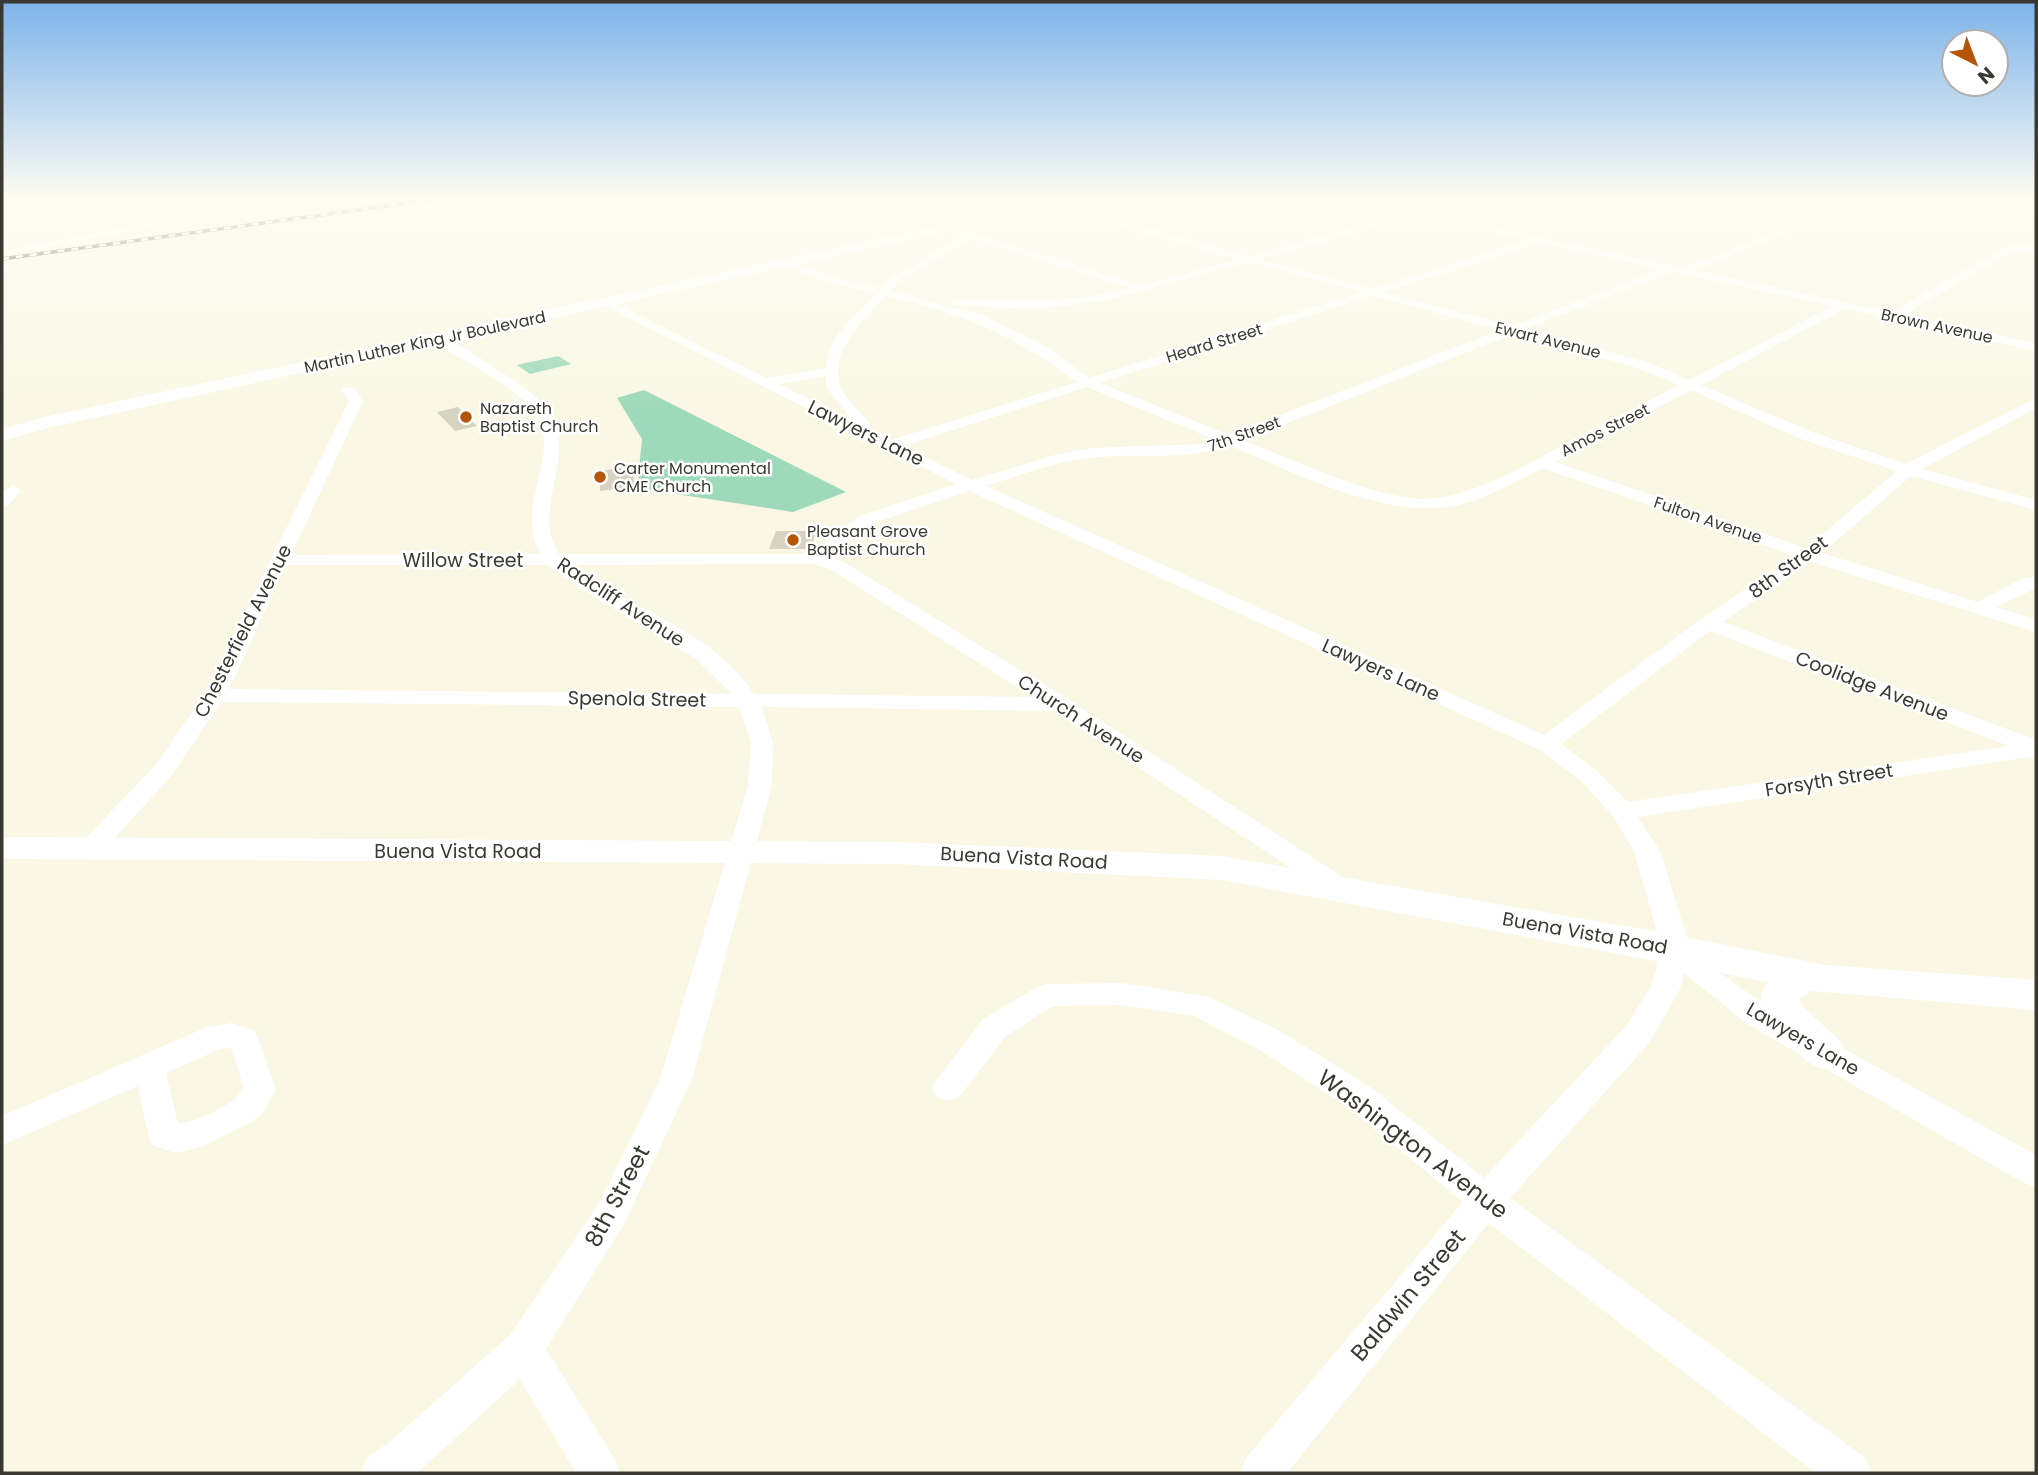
<svg xmlns="http://www.w3.org/2000/svg" width="2038" height="1475" font-family="Poppins,sans-serif">
<style>
.green{fill:#9fd9bb}
.building{fill:#d6d3c1}
.lines{fill:none;stroke-linecap:round;stroke-linejoin:round}
.minor{fill:#fff;fill-rule:evenodd}
.major{fill:#fff;fill-rule:evenodd}
.rail-casing{stroke:#605f56;stroke-width:3.5}
.rail{stroke:#fff;stroke-width:2.5;stroke-dasharray:7;stroke-linecap:butt}
.poi-dot{fill:#b45509;stroke:#fff;stroke-width:2.5}
.labels{text-anchor:middle;dominant-baseline:central;stroke-width:5;stroke-linejoin:round;paint-order:stroke}
.far-street-label{font-size:16px;fill:#393831;stroke:#fff}
.far-poi-label{font-size:16px;fill:#393831;stroke:#fff;text-anchor:start}
.street-label{font-size:19px;fill:#393831;stroke:#fff}
.near-street-label{font-size:23px;fill:#393831;stroke:#fff}
</style>
<rect width="100%" height="100%" fill="#faf8e5"/>
<!-- green -->
<path class="green" d="M558,356L571,364L530,374L517,365Z
M644,390L846,492L793,512L637,488L642,439L617,398Z"/>
<!-- building -->
<path class="building" d="M458,407L477,426L455,431L437,412Z
M633,466L634,487L600,491V471Z
M776,531H816L811,549H769Z"/>
<g class="lines">
<!-- minor -->
<path class="minor" d="M49,198H66L2,212V206Z
M278,198H294L2,257V251Z
M1278,198H1292L1160,232L1249,256L1405,213L1342,198H1357L1467,221L1542,199L1547,202L1539,206L1630,226L1625,229L1528,209L1479,224L1684,268L1797,223L1873,204L1876,205V209L1803,227L1696,270L1891,312L2008,246L2036,245V251H2014L1904,315L2036,343V351L1845,309L1701,385L1812,432L1906,464L2036,398V408L1922,469L2036,500V510L1911,476L1822,553L1978,602L2021,579L2036,576V588L1996,607L2036,620V632L1811,562L1723,622L2036,740V756L1638,817L1660,851L1689,944L1720,973L1768,1007L2036,1155V1187L2024,1183L1746,1023L1684,973L1680,989L1649,1043L1510,1198L1865,1458L1871,1473H1816L1489,1223L1287,1473H1240L1246,1458L1463,1202L1348,1107L1258,1049L1194,1016L1122,1005L1052,1006L1005,1037L959,1097L948,1101L937,1097L932,1088L937,1079L983,1019L1037,987L1047,984L1122,983L1209,997L1280,1031L1370,1087L1484,1178L1627,1025L1651,987L1662,949L1634,851L1613,816L1581,781L1538,749L969,491L871,524L828,557L842,561L1067,699L1352,883L1356,890L1352,897L1343,899L1334,897L1054,711L762,707L773,743L772,785L692,1079L624,1224L546,1349L614,1458L620,1473H576L520,1379L417,1473H361L367,1458L391,1441L510,1335L600,1202L660,1079L748,785L751,743L739,707L221,702L172,775L98,856L89,859L80,856L76,850L80,844L156,765L204,695L349,401L342,391L344,388H354L363,401L291,555L541,554C513,508 560,460 538,418C524,391 461,359 434,343V337L438,336C460,343 484,361 504,374C521,385 542,398 552,417C575,461 531,510 559,554H810L859,516L956,484L603,305V301H611L766,378L826,368C825,339 858,313 876,294L823,281L783,265V261H791L830,276L881,288L890,278L963,236L954,232L959,229L1142,285L1237,259L1046,207V203L1149,229ZM1416,216L1527,240L1372,289L1261,259ZM972,239L1129,288C1072,303 1013,301 955,300L949,303L951,305L1031,309L1105,301L1249,262L1361,292L1089,378L1046,346L985,316L891,290L898,282ZM1539,243L1660,269L1512,326L1385,292ZM1673,272L1832,306L1690,380L1644,361L1525,329ZM886,296C964,314 1012,334 1077,382L891,440L871,429L870,424C862,413 843,398 840,385C830,348 864,321 886,296ZM1373,296L1500,330L1229,435L1100,383ZM1514,334L1634,367L1679,385C1641,405 1603,425 1565,444C1524,466 1468,500 1421,499C1370,497 1291,459 1243,440ZM826,376V387L852,420L779,384ZM1087,387L1216,440L1204,444L1092,448L1055,455L972,480L903,446ZM1691,390L1801,439L1897,471L1806,548L1555,462ZM1229,445C1294,472 1382,519 1454,506C1481,501 1518,481 1542,468L1795,556L1701,619L1544,735L986,486C1020,475 1054,462 1090,458C1136,452 1185,462 1229,445ZM813,564L830,569L1033,697L754,694C713,630 629,609 570,565ZM286,565H549L572,583L695,658L732,694L229,689ZM1710,631L2009,746L1628,802L1597,771L1561,744Z
M1602,198L1673,204L1720,198C1698,212 1622,213 1602,198Z
M13,485L21,490L8,506L2,507V492Z
M231,1023L255,1031L276,1089L263,1113L250,1123L204,1146L176,1153L152,1145L148,1135L138,1086L2,1145V1116L205,1028ZM231,1048L244,1088C233,1106 198,1121 178,1124L166,1073L220,1049Z"/>
<!-- major -->
<path class="major" d="M1069,198H1090L1084,202L48,428L2,441V429L45,417Z
M2,837L898,842L1221,856L1676,935L1825,965L2036,980V1010L1812,991L1800,998L1801,1005L1840,1041L1846,1053L1840,1065C1835,1066 1829,1069 1824,1069C1804,1067 1759,1017 1761,996C1761,991 1766,986 1769,982L1221,880L898,864L2,859Z"/>
<defs>
<path id="rail" d="M2,259L445,198"/>
</defs>
<!-- rail casing -->
<use href="#rail" class="rail-casing"/>
<!-- rail -->
<use href="#rail" class="rail"/>
</g>
<!-- sky -->
<linearGradient id="sky" x2="0" y2="1"><stop stop-color="#7db3e9"/><stop offset="0.49" stop-color="#fdfcf3"/><stop offset="1" stop-color="#fdfcf3" stop-opacity="0"/></linearGradient>
<rect width="2038" height="404" fill="url(#sky)"/>
<!-- markers -->
<g class="poi-dot">
<circle cx="466" cy="417" r="7"/>
<circle cx="600" cy="477" r="7"/>
<circle cx="793" cy="540" r="7"/>
</g>
<g class="labels">
<!-- far-street labels -->
<g class="far-street-label">
<text transform="translate(1937 326) rotate(12)">Brown Avenue</text>
<text transform="translate(1548 340) rotate(14)">Ewart Avenue</text>
<text transform="translate(425 342) rotate(-12)">Martin Luther King Jr Boulevard</text>
<text transform="translate(1214 343) rotate(-17)">Heard Street</text>
<text transform="translate(1605 430) rotate(-27)">Amos Street</text>
<text transform="translate(1244 434) rotate(-20)">7th Street</text>
<text transform="translate(1708 520) rotate(19)">Fulton Avenue</text>
</g>
<!-- far-poi labels -->
<g class="far-poi-label">
<text x="480" y="408">Nazareth<tspan x="480" dy="18">Baptist Church</tspan></text>
<text x="614" y="468">Carter Monumental<tspan x="614" dy="18">CME Church</tspan></text>
<text x="807" y="531">Pleasant Grove<tspan x="807" dy="18">Baptist Church</tspan></text>
</g>
<!-- street labels -->
<g class="street-label">
<text transform="translate(866 433) rotate(26)">Lawyers Lane</text>
<text x="463" y="560">Willow Street</text>
<text transform="translate(1788 567) rotate(-36)">8th Street</text>
<text transform="translate(621 602) rotate(33)">Radcliff Avenue</text>
<text transform="translate(243 631) rotate(-63)">Chesterfield Avenue</text>
<text transform="translate(1381 670) rotate(24)">Lawyers Lane</text>
<text transform="translate(1872 686) rotate(21)">Coolidge Avenue</text>
<text transform="translate(637 699) rotate(1)">Spenola Street</text>
<text transform="translate(1081 719) rotate(33)">Church Avenue</text>
<text transform="translate(1829 780) rotate(-9)">Forsyth Street</text>
<text x="458" y="851">Buena Vista Road</text>
<text transform="translate(1024 858) rotate(3)">Buena Vista Road</text>
<text transform="translate(1585 933) rotate(10)">Buena Vista Road</text>
<text transform="translate(1803 1039) rotate(30)">Lawyers Lane</text>
</g>
<!-- near-street labels -->
<g class="near-street-label">
<text transform="translate(1413 1144) rotate(37)">Washington Avenue</text>
<text transform="translate(617 1196) rotate(-62)">8th Street</text>
<text transform="translate(1408 1295) rotate(-50)">Baldwin Street</text>
</g>
</g>
<!-- border -->
<rect width="2038" height="1475" fill="none" stroke="#393831" stroke-width="7"/>
<!-- north arrow -->
<g transform="translate(1975 63) rotate(138)"><circle r="33" fill="#ffffff" stroke="#b0afad" stroke-width="2"/>
<path d="M0-5L12 26L0 18L-12 26Z" fill="#b45509"/>
<text y="-10" font-size="19" font-weight="bold" text-anchor="middle" fill="#393831">N</text>
</g>
</svg>
